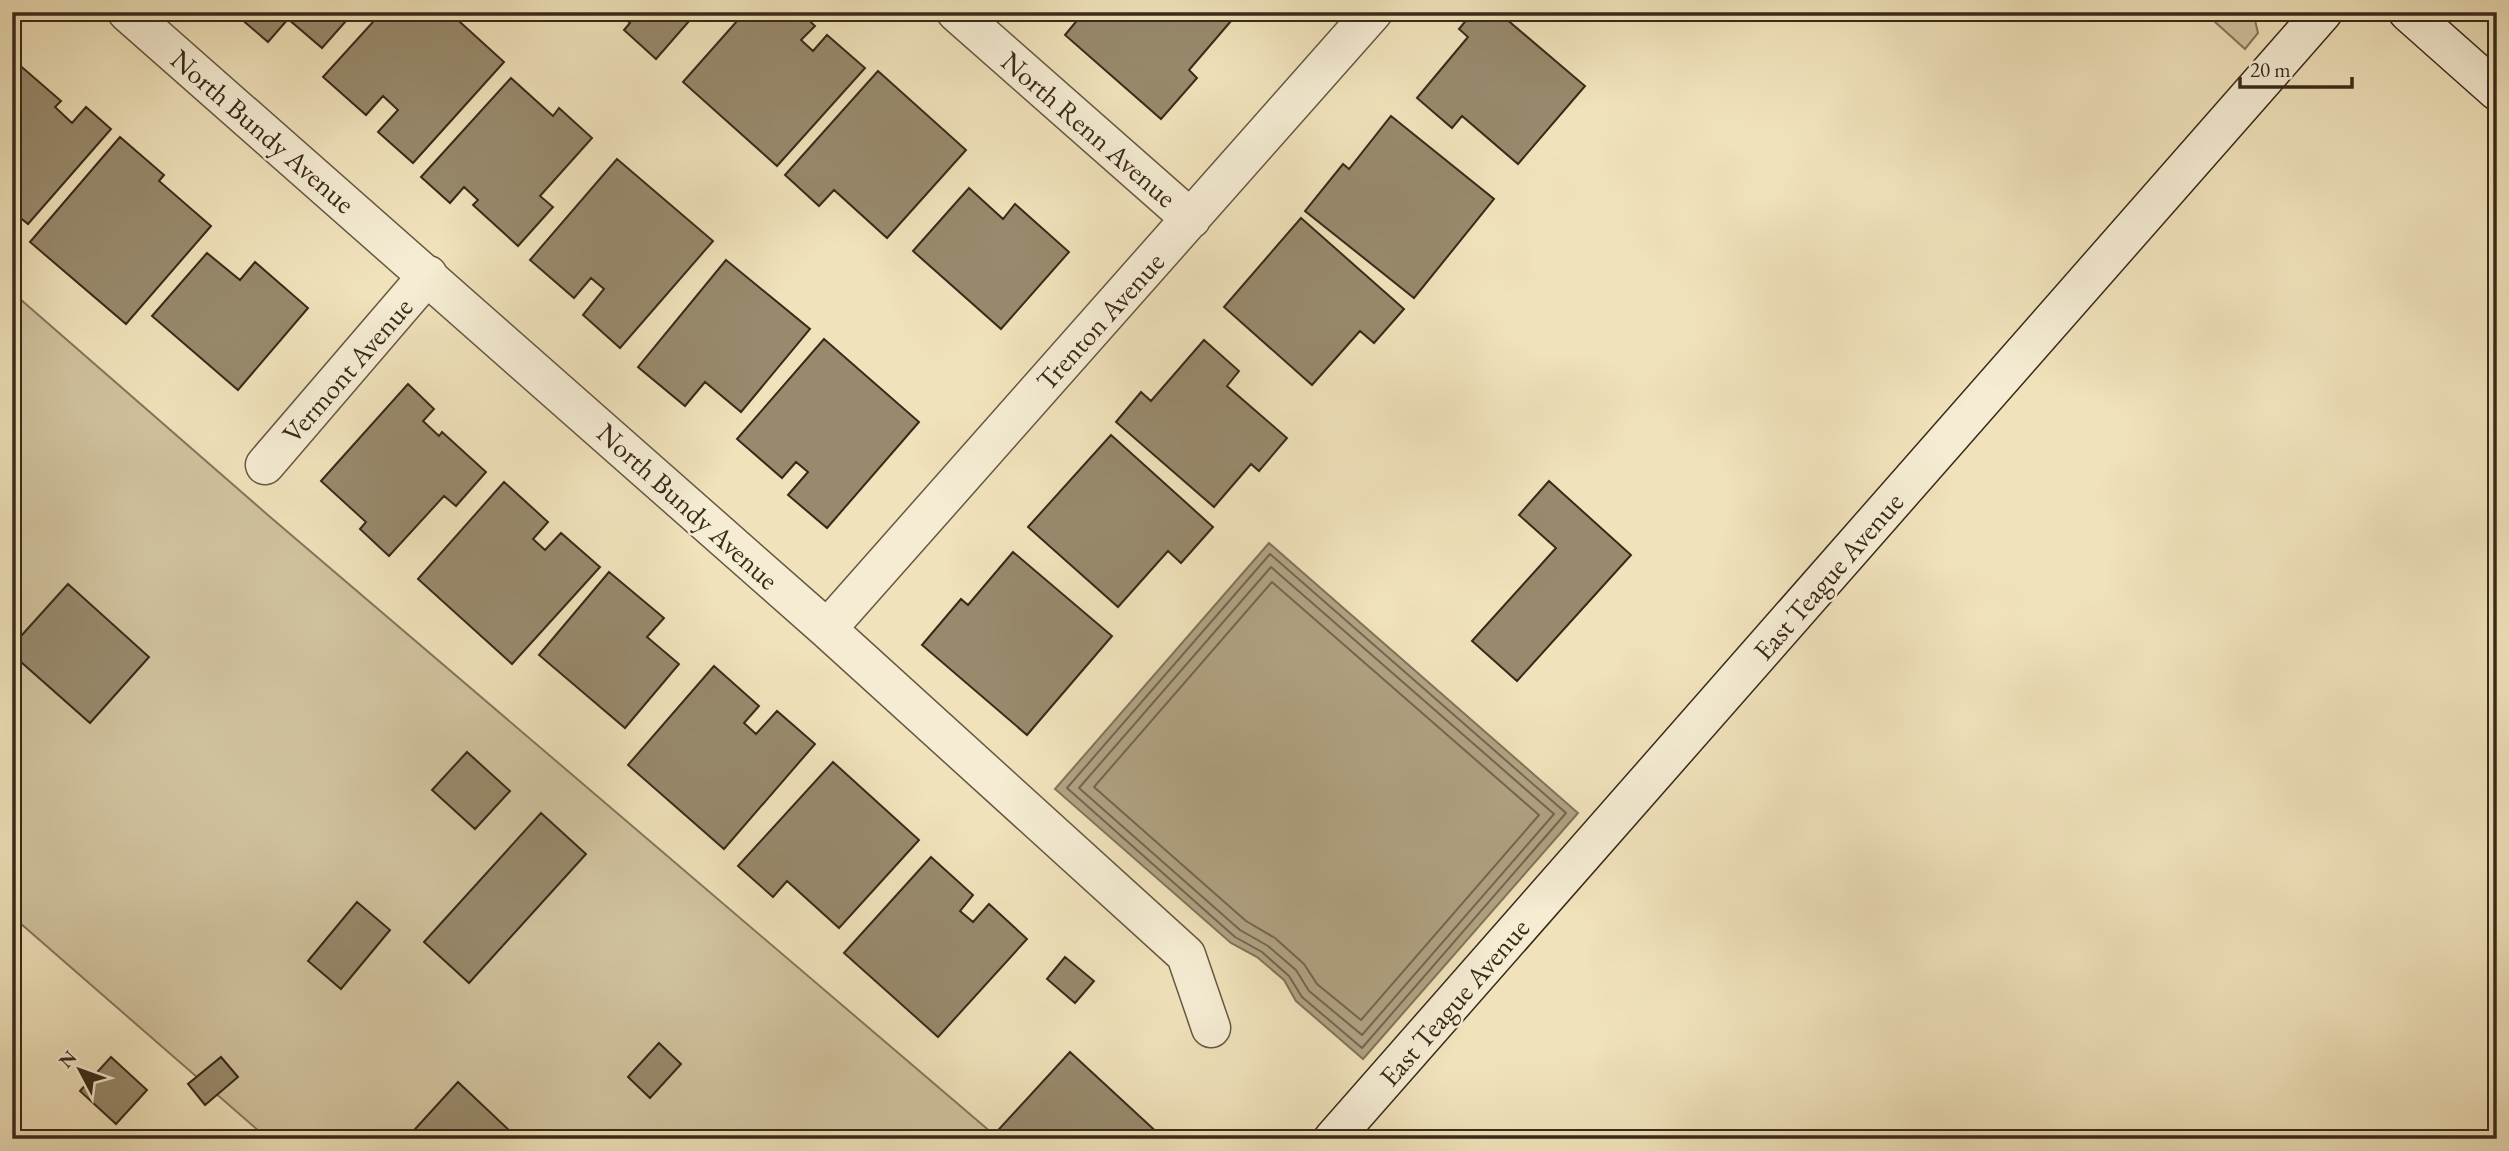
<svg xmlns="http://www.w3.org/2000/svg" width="2509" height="1151" font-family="'EB Garamond',serif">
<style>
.green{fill:#d1c39f;stroke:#84765c;stroke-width:2}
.water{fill:#b1a384;stroke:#817359;stroke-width:2}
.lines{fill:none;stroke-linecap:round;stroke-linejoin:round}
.shore{stroke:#74664e;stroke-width:2}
.building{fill:#988a6d;stroke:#382a19;stroke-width:2}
.street-casing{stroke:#665842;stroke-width:41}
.secondary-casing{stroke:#382a19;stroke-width:41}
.path{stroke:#382a19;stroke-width:4.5;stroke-dasharray:5 3.5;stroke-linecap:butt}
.street{stroke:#f5ecd3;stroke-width:38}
.secondary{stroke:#f5ecd3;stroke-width:38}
.labels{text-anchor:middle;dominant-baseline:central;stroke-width:5;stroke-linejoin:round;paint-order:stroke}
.street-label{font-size:28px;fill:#382a19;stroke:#f5ecd3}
</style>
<rect width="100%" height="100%" fill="#f0e2bb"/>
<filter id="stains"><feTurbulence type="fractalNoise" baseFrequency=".00286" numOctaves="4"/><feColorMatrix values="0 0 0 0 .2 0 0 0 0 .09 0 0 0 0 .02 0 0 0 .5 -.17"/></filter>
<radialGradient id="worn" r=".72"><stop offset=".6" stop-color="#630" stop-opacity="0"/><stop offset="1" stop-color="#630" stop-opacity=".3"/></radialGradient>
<!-- green -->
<path class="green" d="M2204,12H2253L2258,33L2245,49Z
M12,292L269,516L999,1139H268L12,916Z"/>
<!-- water -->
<path class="water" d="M1269,543L1578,813L1363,1059L1296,1001L1284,980L1257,957L1231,943L1055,789Z"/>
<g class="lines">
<!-- shore -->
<path class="shore" d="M1270,554L1566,813L1362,1048L1302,997L1289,976L1262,952L1235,937L1067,788Z
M1271,567L1554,814L1362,1035L1309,991L1296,970L1268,946L1240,930L1079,788Z
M1272,582L1539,815L1361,1020L1317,984L1304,964L1275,938L1246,921L1094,787Z"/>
</g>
<!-- building -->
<path class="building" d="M233,12H354L322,48L288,19L268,42Z
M382,12H449L504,62L413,163L378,132L398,110L383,96L366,115L323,77Z
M618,12H697L656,59L624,30L630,23Z
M745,12H800L815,26L801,40L813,51L827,35L865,68L777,166L683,82Z
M1084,12H1221L1231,21L1189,70L1197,78L1161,119L1065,35Z
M1473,12H1498L1585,86L1518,164L1462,116L1452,128L1417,98L1468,37L1459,29Z
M16,62L61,101L55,107L72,123L86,107L111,129L28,224L12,211V67Z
M878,71L966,150L887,238L834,190L819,206L785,175Z
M511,78L553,116L559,108L592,138L540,196L553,207L518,246L473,205L478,200L464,187L450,203L421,177Z
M1391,116L1494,199L1414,298L1305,211L1343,164L1349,169Z
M120,137L164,175L159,181L211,226L126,324L30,242Z
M617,159L713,241L620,348L583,315L604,289L591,278L574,298L530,260Z
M969,188L1003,219L1015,204L1069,252L1001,329L913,251Z
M1301,218L1404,309L1374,343L1360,331L1312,385L1224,307Z
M207,253L240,280L255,262L308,308L238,390L152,316Z
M726,260L810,329L741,412L705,382L685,406L638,367Z
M824,339L919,422L827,528L788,495L808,472L796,462L782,478L737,439Z
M1204,340L1239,371L1227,386L1287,438L1259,471L1251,464L1214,507L1116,422L1141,392L1151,401Z
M408,384L434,409L423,421L439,436L442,432L486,472L456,506L444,496L389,556L360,529L366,522L321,481Z
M1111,435L1213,527L1181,563L1168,551L1118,607L1028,527Z
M1549,481L1631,555L1517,681L1472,641L1556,548L1519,515Z
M504,482L548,522L533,539L545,550L561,533L600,567L512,664L418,579Z
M1013,552L1112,636L1027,735L922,645L961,599L968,605Z
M609,572L664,618L647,637L679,664L625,728L539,655Z
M68,584L149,657L90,723L12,654V646Z
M714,666L759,706L744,723L756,734L777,711L815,744L724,849L628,765Z
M467,752L510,791L475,829L432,790Z
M833,762L919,840L839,928L787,881L773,897L738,866Z
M541,813L586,854L469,983L424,942Z
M931,857L973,895L960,911L973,922L989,904L1027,939L938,1037L844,953Z
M357,902L390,930L341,989L308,961Z
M1065,957L1094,981L1075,1003L1047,979Z
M659,1043L681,1064L650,1098L628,1077Z
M1070,1052L1162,1137L1161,1139H990Z
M111,1057L147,1090L116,1124L80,1091Z
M221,1057L238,1077L205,1105L188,1084Z
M458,1082L510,1131L503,1139H406Z"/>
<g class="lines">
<defs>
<path id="street" d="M127,12L827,629L1186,955L1211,1028
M956,12L1191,219
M265,465L428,275
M827,629L1373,12"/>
<path id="secondary" d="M2408,12L2497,91
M1333,1139L2323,12"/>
</defs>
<!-- street casing -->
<use href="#street" class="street-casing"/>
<!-- secondary casing -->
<use href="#secondary" class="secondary-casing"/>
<!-- path -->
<path class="path" d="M2261,12L2269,19"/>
<!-- street -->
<use href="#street" class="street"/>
<!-- secondary -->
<use href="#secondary" class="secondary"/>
</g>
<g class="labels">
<!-- street labels -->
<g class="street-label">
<text transform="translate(1089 129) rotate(41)">North Renn Avenue</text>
<text transform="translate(263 131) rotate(41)">North Bundy Avenue</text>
<text transform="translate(1100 321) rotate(-48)">Trenton Avenue</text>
<text transform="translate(347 370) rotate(-49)">Vermont Avenue</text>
<text transform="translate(688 506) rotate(42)">North Bundy Avenue</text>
<text transform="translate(1828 576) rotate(-49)">East Teague Avenue</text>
<text transform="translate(1454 1002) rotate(-49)">East Teague Avenue</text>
</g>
</g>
<!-- margin -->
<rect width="2509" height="1151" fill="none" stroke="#f0e2bb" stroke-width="42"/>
<rect x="14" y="14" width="2481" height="1123" fill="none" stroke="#382a19" stroke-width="3.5"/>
<rect x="21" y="21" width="2467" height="1109" fill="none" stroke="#382a19" stroke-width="2"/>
<!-- north arrow -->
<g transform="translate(80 1070) rotate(311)" stroke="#f5ecd3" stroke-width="5" paint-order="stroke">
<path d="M0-5L12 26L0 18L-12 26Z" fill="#382a19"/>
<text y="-10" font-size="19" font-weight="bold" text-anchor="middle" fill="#382a19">N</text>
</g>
<!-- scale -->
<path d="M2240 77v10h112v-10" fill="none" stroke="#382a19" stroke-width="3.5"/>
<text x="2250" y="77" font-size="21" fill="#382a19" stroke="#f5ecd3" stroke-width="5" paint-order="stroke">20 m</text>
<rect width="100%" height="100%" filter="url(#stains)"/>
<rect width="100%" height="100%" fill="url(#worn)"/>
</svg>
